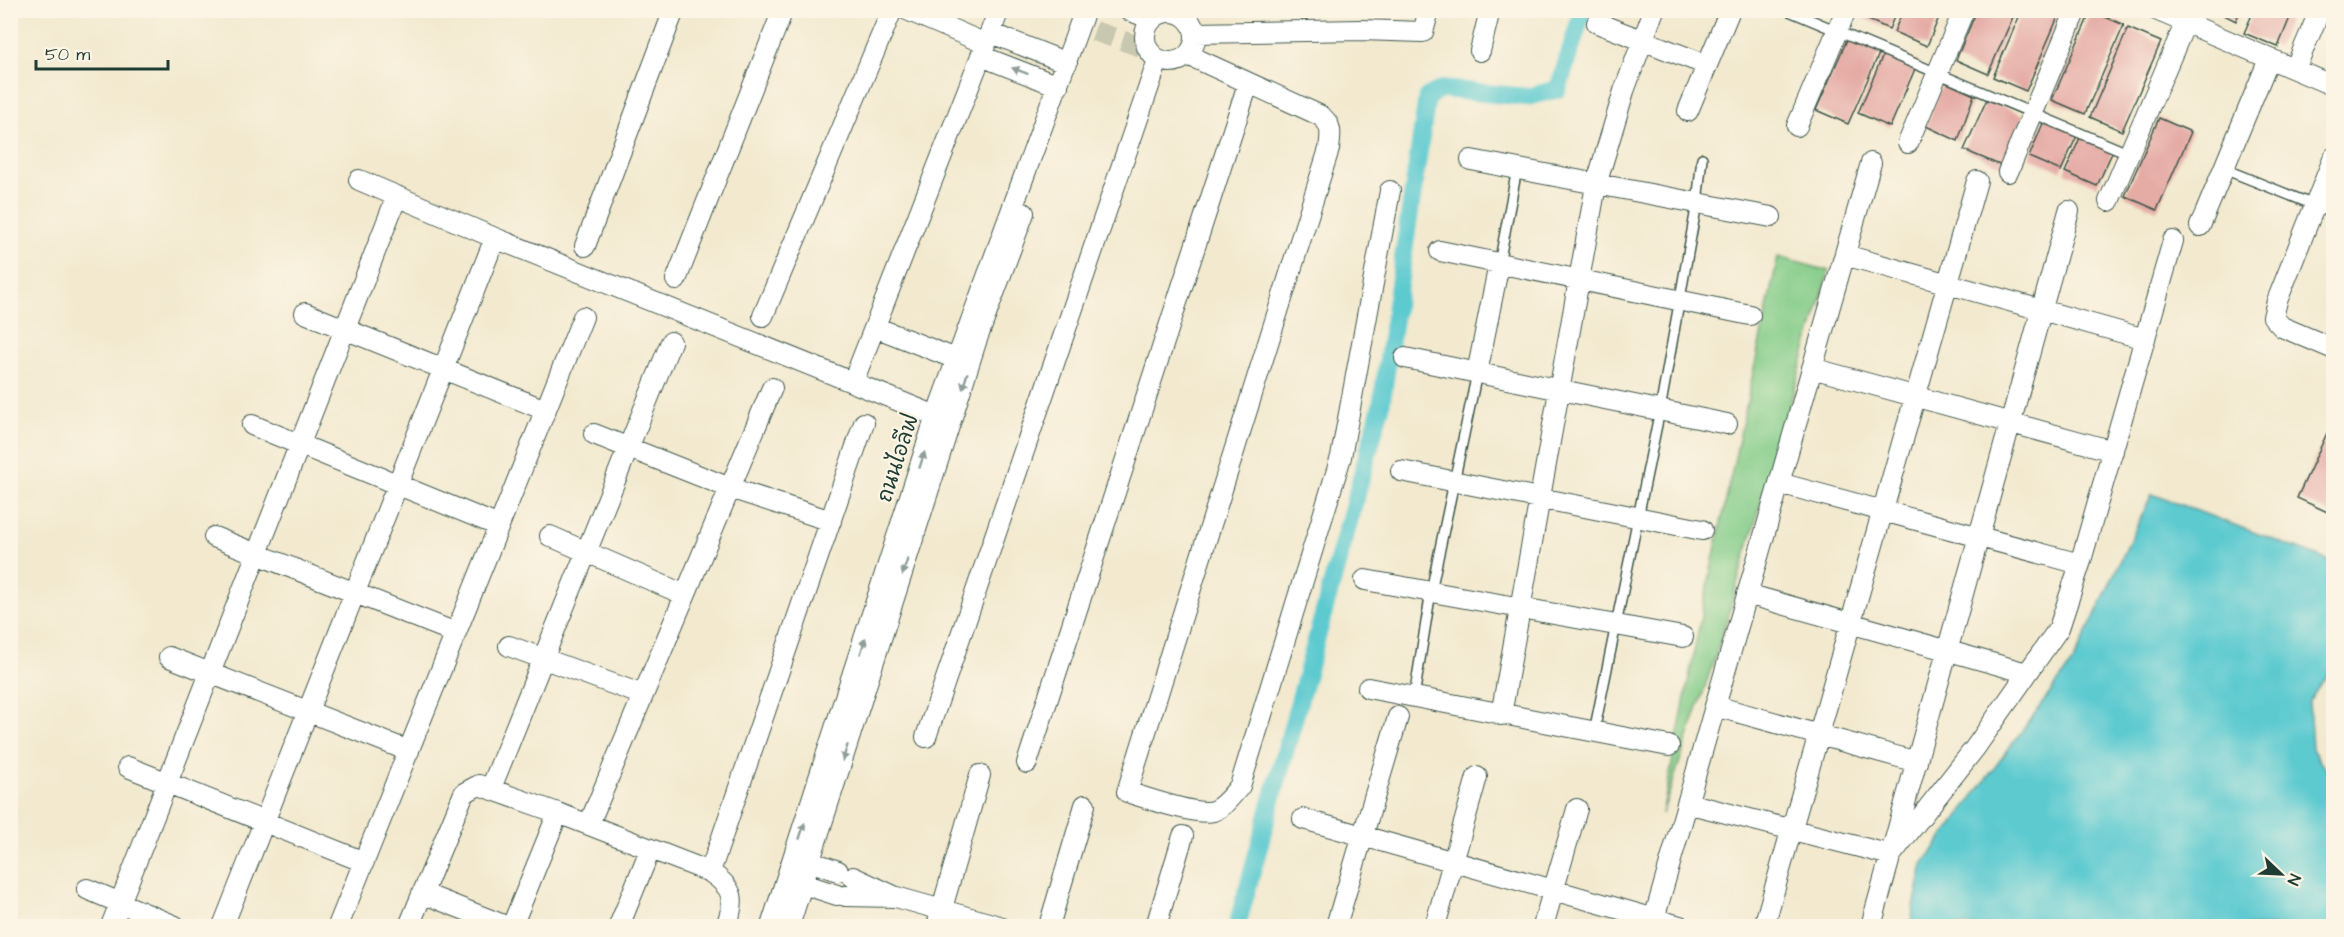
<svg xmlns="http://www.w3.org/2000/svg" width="2344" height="937" font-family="'Architects Daughter','Playpen Sans Thai',sans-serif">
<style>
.green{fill:#84cc89;stroke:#52845e;stroke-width:1.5}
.water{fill:#5dcad0;stroke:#3e8482;stroke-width:1.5}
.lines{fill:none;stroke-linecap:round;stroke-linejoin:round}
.canal{stroke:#5dcad0;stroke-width:18}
.building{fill:#e5aca6}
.street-tunnel{stroke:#c8c7b0;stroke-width:20;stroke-dasharray:20 10;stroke-linecap:butt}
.lane-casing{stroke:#3f574b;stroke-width:12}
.street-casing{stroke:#3f574b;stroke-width:22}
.lane{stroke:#fff;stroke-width:9}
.street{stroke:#fff;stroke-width:20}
.oneway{fill:#8f9e9a}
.labels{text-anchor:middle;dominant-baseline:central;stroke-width:4.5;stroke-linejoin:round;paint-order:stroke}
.street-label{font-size:21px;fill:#1f3d34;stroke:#fcf5e5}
</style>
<rect width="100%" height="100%" fill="#fcf5e5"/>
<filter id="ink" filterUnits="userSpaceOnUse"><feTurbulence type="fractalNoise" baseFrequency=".0167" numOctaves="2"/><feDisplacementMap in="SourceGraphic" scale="12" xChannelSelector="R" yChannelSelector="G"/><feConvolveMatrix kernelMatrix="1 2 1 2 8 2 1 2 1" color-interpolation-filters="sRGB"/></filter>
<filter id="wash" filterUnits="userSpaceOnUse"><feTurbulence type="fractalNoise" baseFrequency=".008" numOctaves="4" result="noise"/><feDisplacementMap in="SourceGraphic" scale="24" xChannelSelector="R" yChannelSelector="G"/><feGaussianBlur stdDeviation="1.35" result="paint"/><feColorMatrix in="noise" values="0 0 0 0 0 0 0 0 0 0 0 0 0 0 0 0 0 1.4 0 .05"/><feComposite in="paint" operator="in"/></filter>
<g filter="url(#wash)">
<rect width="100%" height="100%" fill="#f2e9cf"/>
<!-- green -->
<path class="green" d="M1778,257L1829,271L1720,642L1662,814L1703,607Z"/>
<!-- water -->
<path class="water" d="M2152,494L2333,562V667L2309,701L2312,749L2333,782V926H1910L1923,864L2073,662Z"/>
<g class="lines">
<!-- canal -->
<path class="canal" d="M1237,926L1381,406L1427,97L1442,89L1527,97L1558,89L1583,10"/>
</g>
<g id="blocks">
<!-- building -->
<path class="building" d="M1858,10H1897L1889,29L1857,15Z
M1903,10H1942L1927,46L1894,32Z
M1977,10H2016L1988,74L1956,60Z
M2022,10H2061L2026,91L1993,77Z
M2214,10H2240L2236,21Z
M2254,10H2293L2278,47L2244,33Z
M2091,11L2124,25L2085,114L2052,100Z
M2128,28L2161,42L2122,131L2090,117Z
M1850,33L1882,47L1848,124L1816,110Z
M1886,48L1918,62L1890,127L1858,113Z
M1943,81L1974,95L1958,141L1926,126Z
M1987,99L2024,115L2002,166L1964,150Z
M2046,116L2079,131L2061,171L2029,157Z
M2159,118L2191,132L2157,210L2125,196Z
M2083,131L2115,146L2097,186L2065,172Z
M2334,418V515L2297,498Z"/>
</g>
</g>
<g filter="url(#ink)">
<use href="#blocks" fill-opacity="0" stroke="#3f574b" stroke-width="1.5"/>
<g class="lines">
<!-- street-tunnel -->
<path class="street-tunnel" d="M1094,31L1147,49"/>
<defs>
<path id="lane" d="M1787,10L2130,154
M2224,169L2334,213
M1499,264L1517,169
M1414,697L1431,591L1477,373
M1594,732L1660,410L1697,203L1702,158"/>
<path id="street" d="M907,10L986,44
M1128,10L1151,19
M2156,10L2334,86
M1145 37a25 25 0 1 1 50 0a25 25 0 1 1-50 0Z
M1597,23L1707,65
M991,33L1067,63
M1195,33L1361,30L1423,32L1429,10
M1480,51L1490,10
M1188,55L1319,115C1333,124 1331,134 1329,149L1127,792C1143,797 1198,816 1213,811C1224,807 1232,795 1240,786L1341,457L1390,191
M981,56L1058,86
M2295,69L2320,10
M1688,111L1730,10
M1797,126L1846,10
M1908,143L1964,10
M2334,157L2277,301L2273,317L2282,327L2334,349
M1471,160L1771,217
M2008,172L2076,10
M359,180L495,238L936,416
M2109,201L2191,10
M2200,226L2269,59
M585,246L674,10
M1440,251L1750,315
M1845,255L2145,339
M676,280L783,10
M305,313L545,410
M763,316L892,10
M875,327L956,359
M1405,358L1727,424
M1812,368L2113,451
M1477,373L1499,264
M853,382L999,10
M252,425L499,526
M594,434L730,488L831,521
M1401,471L1702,530
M1779,483L2080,564
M550,536L685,595
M214,537L456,633
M1365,580L1683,637
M1747,594L2027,673
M509,646L643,695
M169,657L409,751
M1368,688L1669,746
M1715,706L1917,762
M1501,715L1596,185L1624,91L1654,10
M926,737L1158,60
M1027,763L1248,84
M128,767L364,862
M491,788L671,342
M1687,803L1891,855L1975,748L2059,628L2080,564L2173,241
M1303,819L1680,926
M589,824L772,388
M798,857L838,871
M710,872L864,423
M853,877L896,897L999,926
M791,880L837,895
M87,889L175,926
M422,893L506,926
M845,896L896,897
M111,926L397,196
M223,926L495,238
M338,926L583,317
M409,926L464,793L479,785L558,813L710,872C735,889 736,900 726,926
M512,926L558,813
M619,926L650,850
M771,926L936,416L1085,10
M789,926L977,339L1024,213
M937,926L980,775
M1049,926L1085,805
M1156,926L1183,836
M1336,926L1398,717
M1435,926L1477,777
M1543,926L1577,809
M1652,926L1871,163
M1764,926L1977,181
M1871,926L2069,211"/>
</defs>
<!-- lane casing -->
<use href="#lane" class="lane-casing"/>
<!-- street casing -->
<use href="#street" class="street-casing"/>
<!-- lane -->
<use href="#lane" class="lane"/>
<!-- street -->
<use href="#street" class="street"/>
</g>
<!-- one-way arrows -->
<defs><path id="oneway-solid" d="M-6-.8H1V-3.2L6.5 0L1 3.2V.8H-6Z" transform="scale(1.5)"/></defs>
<g class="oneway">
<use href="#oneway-solid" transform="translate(1020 71) rotate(-159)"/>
<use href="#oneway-solid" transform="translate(965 381) rotate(107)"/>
<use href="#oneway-solid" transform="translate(922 460) rotate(-72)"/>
<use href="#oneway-solid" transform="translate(905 567) rotate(108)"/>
<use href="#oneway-solid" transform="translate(863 646) rotate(-72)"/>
<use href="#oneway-solid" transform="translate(845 753) rotate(108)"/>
<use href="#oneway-solid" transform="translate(802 831) rotate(-72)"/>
</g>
</g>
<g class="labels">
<!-- street labels -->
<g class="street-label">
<text transform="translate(898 458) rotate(-72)">ถนนไอลีฟ</text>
</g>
</g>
<!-- margin -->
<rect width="2344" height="937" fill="none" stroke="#fcf5e5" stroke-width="36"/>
<!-- north arrow -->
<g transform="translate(2281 874) rotate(113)" stroke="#fcf5e5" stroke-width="4.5" paint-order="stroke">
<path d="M0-4.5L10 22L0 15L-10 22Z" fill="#1f3d34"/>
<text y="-9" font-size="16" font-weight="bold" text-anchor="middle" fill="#1f3d34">N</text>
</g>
<!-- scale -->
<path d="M36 60v9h132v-9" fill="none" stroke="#1f3d34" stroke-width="3"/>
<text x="45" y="60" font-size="18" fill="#1f3d34" stroke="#fcf5e5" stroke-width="4.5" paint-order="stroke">50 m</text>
</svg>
